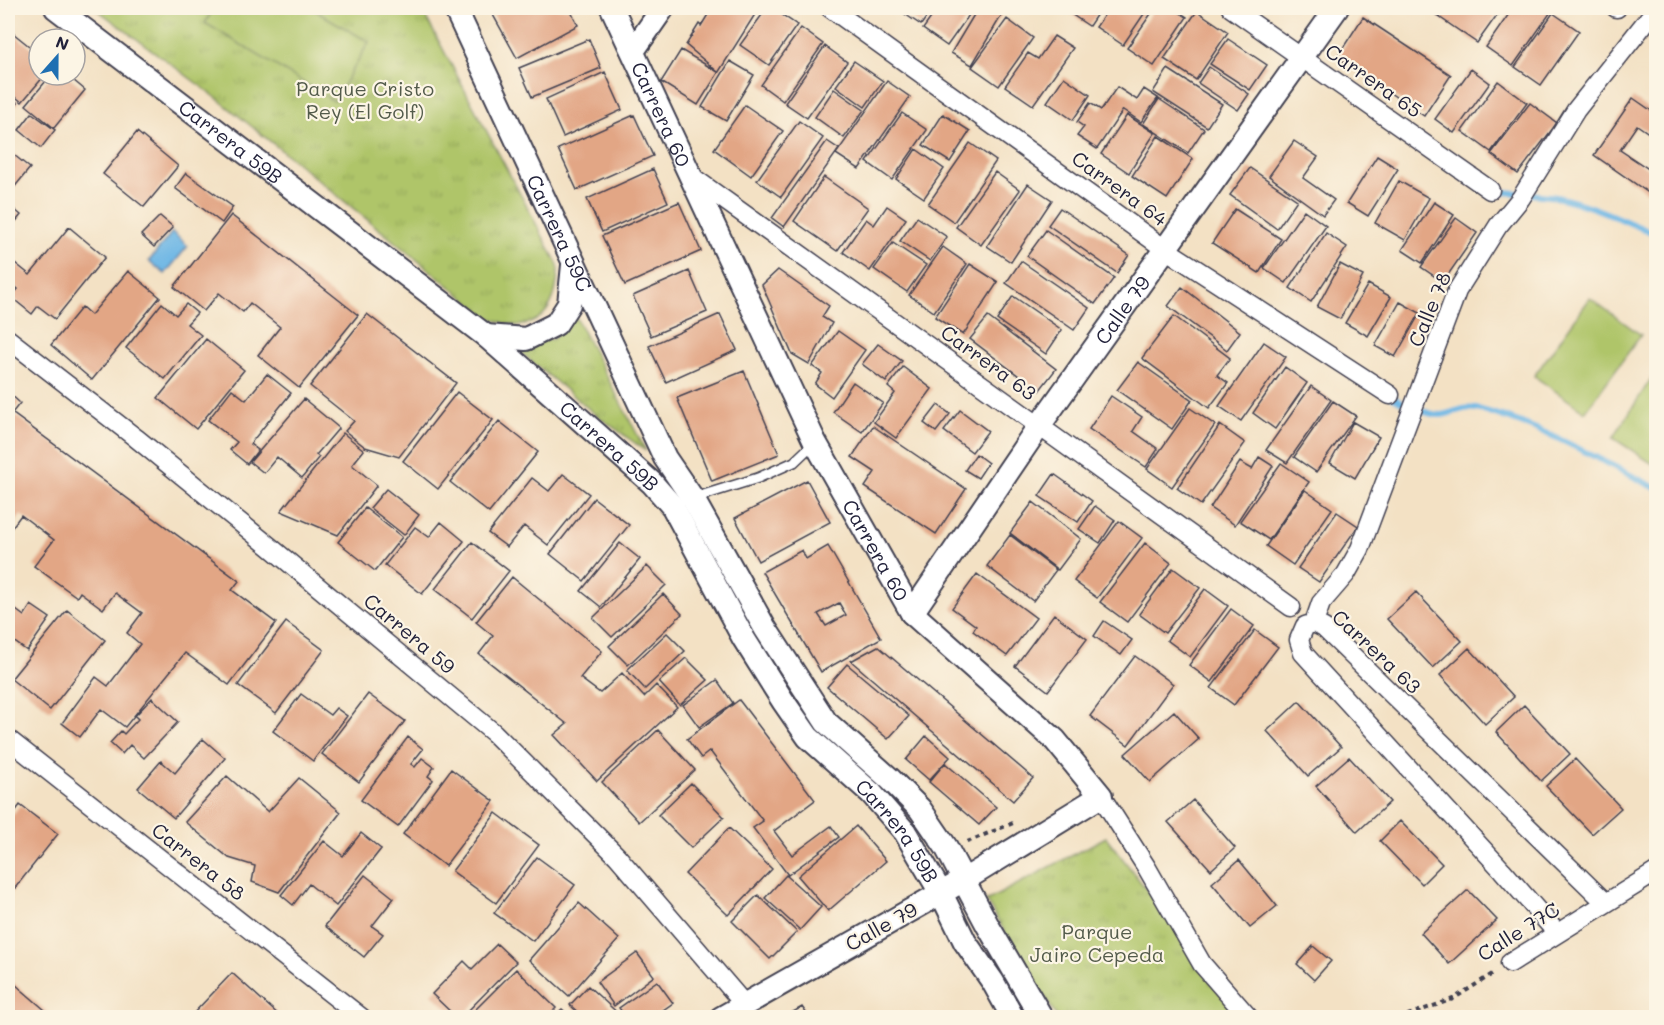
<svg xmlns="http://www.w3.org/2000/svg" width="1664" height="1025" font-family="Mali,sans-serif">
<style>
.park{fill:url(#park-tufts);stroke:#687452;stroke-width:1.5}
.pitch{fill:#afc569;stroke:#687452;stroke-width:1.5}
.water{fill:#6cb6e5;stroke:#476c90;stroke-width:1.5}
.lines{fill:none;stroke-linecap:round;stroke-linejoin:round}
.stream{stroke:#6cb6e5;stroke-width:6}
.building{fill:#e2a685;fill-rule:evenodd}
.service-casing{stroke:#413f50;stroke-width:12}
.minor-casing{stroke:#413f50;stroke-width:21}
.tertiary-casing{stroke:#413f50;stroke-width:26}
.path{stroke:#413f50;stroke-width:4;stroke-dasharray:4.5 4.5;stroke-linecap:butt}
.service{stroke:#fff;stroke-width:9}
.minor{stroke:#fff;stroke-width:18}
.tertiary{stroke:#fff;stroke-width:22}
.labels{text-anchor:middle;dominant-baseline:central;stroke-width:4.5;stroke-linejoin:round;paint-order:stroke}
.street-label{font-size:20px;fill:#22223b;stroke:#fcf5e5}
.park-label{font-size:20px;fill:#535b4b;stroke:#fcf5e5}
</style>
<defs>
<pattern id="park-tufts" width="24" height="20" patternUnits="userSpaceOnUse" patternTransform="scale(1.5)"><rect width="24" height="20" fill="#afc569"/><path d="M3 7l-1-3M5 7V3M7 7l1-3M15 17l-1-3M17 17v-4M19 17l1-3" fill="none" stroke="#96a95c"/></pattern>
</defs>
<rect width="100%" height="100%" fill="#fcf5e5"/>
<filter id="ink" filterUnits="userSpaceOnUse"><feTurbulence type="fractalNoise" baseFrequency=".0167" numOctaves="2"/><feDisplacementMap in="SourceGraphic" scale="12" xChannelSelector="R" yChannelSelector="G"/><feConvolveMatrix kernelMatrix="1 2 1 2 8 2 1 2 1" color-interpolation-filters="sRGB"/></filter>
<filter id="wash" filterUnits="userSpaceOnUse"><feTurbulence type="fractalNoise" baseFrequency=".008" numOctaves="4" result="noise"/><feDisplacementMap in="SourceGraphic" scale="24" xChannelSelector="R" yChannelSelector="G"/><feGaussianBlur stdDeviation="1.35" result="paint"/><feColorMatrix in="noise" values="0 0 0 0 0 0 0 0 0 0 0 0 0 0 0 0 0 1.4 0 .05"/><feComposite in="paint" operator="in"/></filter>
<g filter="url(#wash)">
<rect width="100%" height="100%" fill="#f3e1c4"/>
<!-- park -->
<path class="park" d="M95,8H421L558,265C558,291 552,320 522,325C512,327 499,321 489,318L214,96Z
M574,314L646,451L595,414L513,346L553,339Z
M1106,837L1245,1017H1057L986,901Z"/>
<!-- pitch -->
<path class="pitch" d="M214,8H311L369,42L334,101L205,23Z
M1590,298L1641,335L1585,412L1534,376Z
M1656,371V466L1613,438Z"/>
<!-- water -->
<path class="water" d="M172,232L188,246L165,274L149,261Z"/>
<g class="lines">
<!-- stream -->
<path class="stream" d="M1491,190C1512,194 1534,193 1556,197C1590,204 1624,221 1656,234
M1390,396C1401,402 1429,416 1441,415C1457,413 1463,405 1481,410C1543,426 1599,460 1656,488"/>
</g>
<g id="blocks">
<!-- building -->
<path class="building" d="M502,8H569L578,25L517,58L492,13Z
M712,8H759L698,105L661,82L681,50L718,72L686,45L699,24L701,26Z
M767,8H772L797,25L769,65L740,45Z
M896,8H933L921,25Z
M938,8H974L947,46L923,29Z
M978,8H1006L972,65L951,53Z
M1062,8H1101L1089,26Z
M1109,8H1148L1123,45L1096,27Z
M1155,8H1173L1187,17L1154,66L1127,48Z
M1426,8H1502L1477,43Z
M1513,8H1550L1553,9L1513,66L1486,47Z
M1197,11L1228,32L1196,80L1164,59Z
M1553,13L1579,31L1541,85L1515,67Z
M1363,17L1451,75L1424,116L1337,57Z
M1007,19L1033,38L999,86L972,67Z
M801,28L823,44L783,101L761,85Z
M8,29L39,54V75H45L22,102L8,91Z
M1054,36L1073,48L1033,105L1005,86L1028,53L1038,59Z
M589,39L601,68L532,97L519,68Z
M1228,39L1267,65L1250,90L1210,64Z
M825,46L847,62L807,118L785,103Z
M730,61L754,75L726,121L702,107Z
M854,61L883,81L865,107L836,86Z
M1209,67L1249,94L1238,110L1198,83Z
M1168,69L1222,104L1207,127L1153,92Z
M1471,69L1490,83L1454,133L1435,119Z
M605,72L622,110L563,137L546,99Z
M51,75H67L85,90L54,128L26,105Z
M1064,77L1090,95L1073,120L1047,102Z
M887,81L910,97L859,169L836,154Z
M1498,81L1527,103L1491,152L1462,131Z
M1117,87L1137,100L1144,89L1158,98L1141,122L1123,110L1097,149L1077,136L1084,127L1077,122L1090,103L1101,110Z
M834,89L864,110L844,138L815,117Z
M8,95L18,103L8,115Z
M1633,98L1656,114V138L1637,125L1620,150L1656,174V198L1594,155Z
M1159,99L1204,129L1188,153L1143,124Z
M1530,103L1557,123L1518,174L1491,154Z
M745,105L783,131L751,176L714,149Z
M32,113L55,130L41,148L19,130Z
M902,113L927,130L892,180L867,162Z
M943,114L970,131L950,162L923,145Z
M634,115L653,156L577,190L558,149Z
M1127,115L1155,133L1129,173L1101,154Z
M799,121L823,138L781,197L757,180Z
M137,132L178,166L144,207L103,174Z
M1158,136L1193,159L1167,199L1132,176Z
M827,141L839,149L784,227L772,218Z
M1294,141L1318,157L1303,178L1334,200L1323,215L1269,176Z
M970,143L996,161L954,222L928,204Z
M916,149L944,169L924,198L896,179Z
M8,150L30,168L8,195Z
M1377,156L1398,169L1368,216L1347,203Z
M1250,168L1297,200L1277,229L1230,195Z
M653,169L668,202L602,232L587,199Z
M995,172L1020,190L981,245L956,227Z
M186,173L233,207L222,223L175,188Z
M824,177L868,208L837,251L794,221Z
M1399,181L1429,198L1405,240L1375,223Z
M1028,184L1052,200L1011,262L987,246Z
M679,202L701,251L625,285L602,236Z
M1434,202L1454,215L1422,263L1402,250Z
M8,204L21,215L8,231Z
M887,206L906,219L870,271L843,252L866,219L874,225Z
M1060,208L1129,255L1117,273L1048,225Z
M1235,209L1281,239L1259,273L1212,243Z
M1304,210L1326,226L1286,283L1264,268Z
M231,215L358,315L299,388L258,355L280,327L250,303L243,312L219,293L204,311L174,287Z
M160,216L173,227L154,247L141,235Z
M917,217L947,237L930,261L900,241Z
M1456,218L1477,233L1443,282L1421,267Z
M69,227L105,257L55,319L38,306L32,314L11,297L18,289L8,280V262L10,259L30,275Z
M1046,230L1114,278L1095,304L1027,256Z
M1326,233L1347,247L1311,302L1290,288Z
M893,243L926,265L907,292L874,269Z
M943,247L967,264L934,312L909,295Z
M1021,261L1089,308L1074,330L1006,283Z
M970,264L998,282L963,335L935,317Z
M1340,264L1363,276L1340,319L1317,307Z
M778,270L829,306L822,317L832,323L809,364L792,354L762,285Z
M128,271L160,297L92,380L51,345L82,307L91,315Z
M689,271L707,312L651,336L633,296Z
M1368,284L1391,297L1368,336L1345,323Z
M1182,287L1240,332L1227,350L1168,306Z
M1013,296L1062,330L1046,354L997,320Z
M1400,302L1420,313L1395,357L1375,346Z
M162,303L176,315L186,304L197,313L187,324L201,335L165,379L126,348Z
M367,314L456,383L399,457L365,447L345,431L354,421L310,386Z
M720,314L737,350L666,382L649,346Z
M1174,316L1230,358L1217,375L1228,383L1209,408L1142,358Z
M988,317L1056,369L1039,391L970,339Z
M838,331L865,350L832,397L815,384L822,373L812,366Z
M206,339L244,370L196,429L158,398Z
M1264,342L1286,357L1241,421L1219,406Z
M878,344L902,361L886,382L862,364Z
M1138,362L1192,400L1172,429L1117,390Z
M903,367L932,389L896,438L874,422L895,393L888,387Z
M1285,367L1307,383L1275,429L1253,413Z
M744,371L779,454L712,481L677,398Z
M267,374L291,393L250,444L258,450L247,464L230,450L237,442L208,420L232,389L246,400Z
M853,382L883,403L862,432L833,412Z
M1311,386L1331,400L1287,463L1266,450Z
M8,392L20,403L12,413L239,581L232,590L276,623L229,685L185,653L125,727L101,709L80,737L62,723L96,677L108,686L140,644L127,633L142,613L115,593L103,609L80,592L77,597L34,566L54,540L21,515L10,530L8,528Z
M457,392L493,420L438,489L403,461Z
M1111,396L1142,417L1133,431L1158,449L1146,467L1089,429Z
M304,399L339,428L316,455L319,457L302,478L277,457L264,473L250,462Z
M1333,401L1356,416L1316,472L1294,457Z
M938,405L950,414L936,432L924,423Z
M1190,408L1215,425L1172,487L1147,469Z
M960,410L988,431L972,452L944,431Z
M499,421L538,452L489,513L450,482Z
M1353,422L1379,437L1355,478L1330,463Z
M1220,425L1245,443L1201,505L1177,488Z
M873,426L966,489L936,534L865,487L875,472L852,457Z
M343,433L364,450L352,465L377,485L338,535L281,511Z
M976,454L988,463L978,478L965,470Z
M1259,457L1273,466L1235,525L1210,508L1240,462L1252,469Z
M1281,463L1309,482L1269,540L1240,521Z
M563,474L589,494L548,545L524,526L507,547L488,533L532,478L549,491Z
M1054,474L1092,501L1078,522L1039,496Z
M807,480L830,522L758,561L735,518Z
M386,489L419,515L404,535L370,508Z
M1305,490L1332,509L1293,565L1266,546Z
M594,498L629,525L584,581L550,554Z
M1033,502L1081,539L1058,570L1010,533Z
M1095,506L1115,520L1100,543L1079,529Z
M365,508L402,537L375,571L338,542Z
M1337,512L1358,526L1319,582L1298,568Z
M1119,521L1142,538L1097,598L1074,581Z
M441,522L464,541L422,594L385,565L415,527L429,537Z
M1010,535L1056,570L1033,601L987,566Z
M472,542L509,571L472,618L435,589Z
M620,543L640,559L601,607L581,591Z
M1145,543L1171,563L1127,622L1100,602Z
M828,546L881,638L821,672L762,572L802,550L806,559ZM839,603L846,615L826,626L818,614Z
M647,566L666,585L612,637L593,618Z
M1173,568L1200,588L1165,633L1139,614Z
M977,574L1036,618L1007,656L973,631L976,626L952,608Z
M512,577L602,651L580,678L600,693L622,673L644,697L656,685L677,707L597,781L554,735L567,724L479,654L493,636L476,622Z
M1205,589L1228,606L1190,657L1167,640Z
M1416,592L1462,641L1433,668L1387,619Z
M663,594L682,614L628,665L609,646Z
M8,604L24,616L31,605L50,618L27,651L8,637Z
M1231,609L1254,626L1212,682L1189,665Z
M67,610L105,640L50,710L11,679Z
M1054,614L1087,639L1048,691L1015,666Z
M1104,621L1132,640L1121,655L1094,636Z
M286,622L324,650L276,713L238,685Z
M1255,630L1278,647L1234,705L1211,688Z
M667,633L685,651L645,689L627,670Z
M878,646L1033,778L1013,801L851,661Z
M1469,648L1514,697L1485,724L1440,675Z
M1135,656L1173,684L1128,745L1090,716Z
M686,658L708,680L680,705L659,682Z
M847,664L909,716L888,739L827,687Z
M717,680L733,703L699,727L683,705Z
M301,694L330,715L336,708L347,716L313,761L273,731Z
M368,694L405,721L359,782L322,754Z
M152,698L178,722L144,758L130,745L122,754L110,743L121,731L124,734L138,719L135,716Z
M739,700L815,800L774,831L792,855L831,826L839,837L788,875L753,828L763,821L710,751L701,758L687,739Z
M1299,701L1341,747L1308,776L1267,731Z
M1524,705L1570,754L1541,781L1496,732Z
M1174,711L1199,739L1150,782L1125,754Z
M658,730L695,770L639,822L602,782Z
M926,736L950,757L929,780L906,760Z
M408,737L423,749L411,764L415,767L422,758L434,767L428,776L433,780L398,827L361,800Z
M203,739L225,758L174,818L138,788L161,761L175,773Z
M1349,757L1390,802L1357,832L1316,786Z
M1575,759L1621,808L1592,834L1546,786Z
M945,763L996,807L979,825L929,782Z
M451,769L494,801L445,866L403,834Z
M227,776L268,812L299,778L341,812L279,892L252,882L255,866L229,858L185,822Z
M691,783L724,817L691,848L658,815Z
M1193,800L1235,848L1211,870L1168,822Z
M20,805L58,834L11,893L8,908V821Z
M496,813L539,845L496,903L452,871Z
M1400,821L1442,864L1422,884L1380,841Z
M856,826L886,861L828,911L798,876Z
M729,828L772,869L728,915L685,874Z
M361,833L381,849L336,906L309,884L293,905L281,895L324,841L343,856Z
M537,857L575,885L533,941L494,913Z
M1239,860L1277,906L1250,928L1212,883Z
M365,875L394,898L372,926L383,934L364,957L325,926Z
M786,875L821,907L800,930L765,898Z
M1468,890L1497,920L1449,964L1421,933Z
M758,895L797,932L770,959L732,921Z
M579,903L619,939L569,996L529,960Z
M497,944L516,962L462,1017H456L432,994L464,961L472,969Z
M1313,946L1331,961L1314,980L1297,964Z
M637,953L654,976L614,1006L597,982Z
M516,969L556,1008L547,1017H468Z
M232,973L281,1017H190Z
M8,978L53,1017H8Z
M657,981L673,1003L653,1017H626L619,1008Z
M588,986L622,1017H583L570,1005Z
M802,1007L809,1017H784Z
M562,1009L571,1017H553Z"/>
</g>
</g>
<g filter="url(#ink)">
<use href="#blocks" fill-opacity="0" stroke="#413f50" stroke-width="1.5"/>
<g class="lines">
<defs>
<path id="service" d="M694,498L758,478L794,462L815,442"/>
<path id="minor" d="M830,8L1165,249L1390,395
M1231,8L1490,190
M1616,8H1617
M691,176L1291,607
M8,339L136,438L269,546L494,733L617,856L744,1004
M1314,623L1321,603L1346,574L1360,549L1457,291L1498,226L1521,198L1576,110L1656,9
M8,739L362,1018
M1101,796L1147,868L1202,964L1249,1018
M1557,933L1502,870L1303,653L1299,640L1305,626L1314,623L1324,628L1606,903
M1510,963L1656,872"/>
<g id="tertiary">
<path id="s1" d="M56,8L486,336L652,483L673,507L744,639L783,701L808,737L871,793L905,832L941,893L965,942L993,982L1013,1018"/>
<path id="s2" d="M455,8L665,458L693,499L765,628L826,722L890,779L920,809L946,847L988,926L1042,1018"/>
<path id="s3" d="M612,8L815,442L912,613L1055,740L1101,796L964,880L721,1018"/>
<path d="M633,51L663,8"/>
<path d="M486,336L526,339L556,324L569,304L573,265"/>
<path id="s4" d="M912,613L1039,426L1337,8"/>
</g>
</defs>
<!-- service casing -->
<use href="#service" class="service-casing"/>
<!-- minor casing -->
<use href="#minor" class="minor-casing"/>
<!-- tertiary casing -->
<use href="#tertiary" class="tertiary-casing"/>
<!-- path -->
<path class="path" d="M967,842L1013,823
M1399,1018L1453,999L1494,973"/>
<!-- service -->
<use href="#service" class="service"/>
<!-- minor -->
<use href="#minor" class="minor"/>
<!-- tertiary -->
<use href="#tertiary" class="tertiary"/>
</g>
</g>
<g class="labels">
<!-- street labels -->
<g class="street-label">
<text transform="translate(1374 80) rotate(35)">Carrera 65</text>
<text stroke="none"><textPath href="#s3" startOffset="117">Carrera 60</textPath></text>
<text stroke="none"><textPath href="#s1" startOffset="220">Carrera 59B</textPath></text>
<text transform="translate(1120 188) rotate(36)">Carrera 64</text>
<text stroke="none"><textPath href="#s2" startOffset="248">Carrera 59C</textPath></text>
<text stroke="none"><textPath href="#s4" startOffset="369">Calle 79</textPath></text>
<text transform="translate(1429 309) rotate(-67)">Calle 78</text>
<text transform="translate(989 362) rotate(36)">Carrera 63</text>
<text stroke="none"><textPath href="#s1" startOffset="706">Carrera 59B</textPath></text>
<text stroke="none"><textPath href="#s3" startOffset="603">Carrera 60</textPath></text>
<text transform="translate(410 633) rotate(40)">Carrera 59</text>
<text transform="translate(1377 651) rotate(43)">Carrera 63</text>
<text stroke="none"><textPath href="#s1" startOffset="1192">Carrera 59B</textPath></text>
<text transform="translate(199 861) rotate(38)">Carrera 58</text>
<text transform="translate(881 926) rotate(-29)">Calle 79</text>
<text transform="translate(1518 931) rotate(-32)">Calle 77C</text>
</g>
<!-- park labels -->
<g class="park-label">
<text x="365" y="88">Parque Cristo<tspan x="365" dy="23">Rey (El Golf)</tspan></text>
<text x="1097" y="931">Parque<tspan x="1097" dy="23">Jairo Cepeda</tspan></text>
</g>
</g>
<!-- margin -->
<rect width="1664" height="1025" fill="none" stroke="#fcf5e5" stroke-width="30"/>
<!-- north arrow -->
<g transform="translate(57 57) rotate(21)"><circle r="28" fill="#fcf5e5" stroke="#a5a1a1" stroke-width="1.5"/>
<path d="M0-4.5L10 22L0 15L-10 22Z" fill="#1f6fb2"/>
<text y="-9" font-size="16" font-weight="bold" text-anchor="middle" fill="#22223b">N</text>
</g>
</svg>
